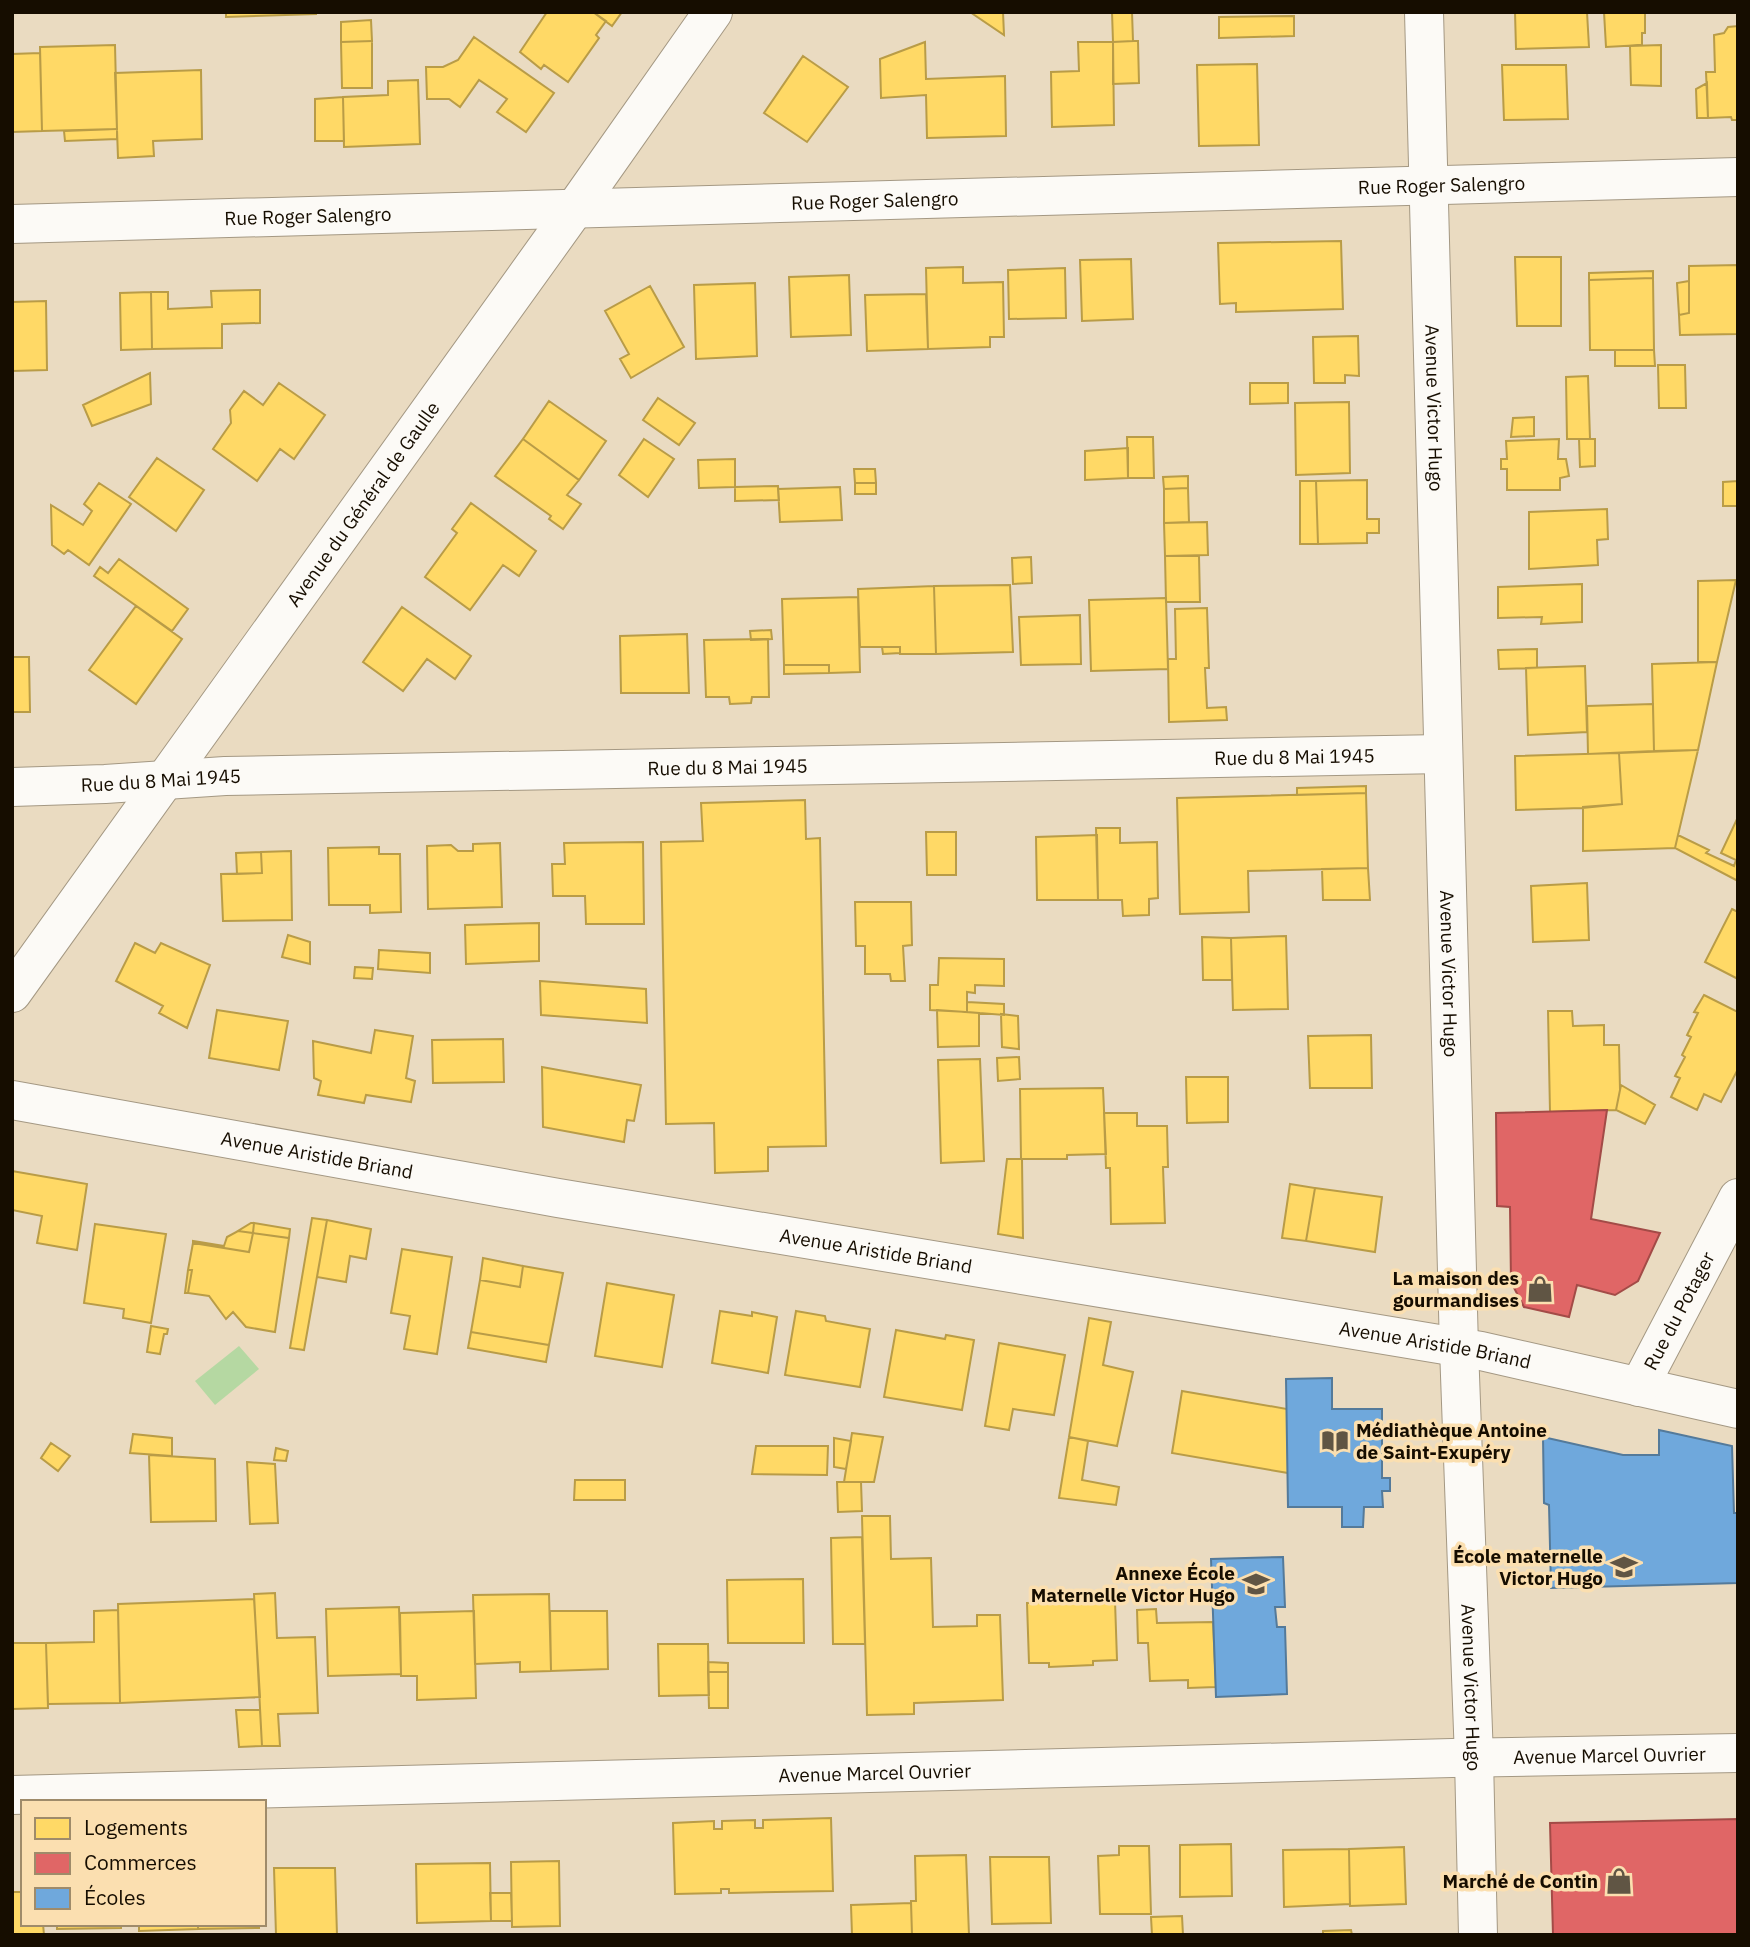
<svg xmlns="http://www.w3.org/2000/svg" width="1750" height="1947" font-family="'IBM Plex Sans',sans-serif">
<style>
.water{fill:#b5d8a2}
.homes{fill:#ffd966;stroke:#b99c47;stroke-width:2}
.shops{fill:#e06666;stroke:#a34b47;stroke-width:2}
.schools{fill:#6fa8dc;stroke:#547a9a;stroke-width:2}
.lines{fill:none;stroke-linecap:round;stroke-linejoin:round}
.minor-casing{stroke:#a49883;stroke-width:40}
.minor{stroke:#fcfaf6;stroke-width:38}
.labels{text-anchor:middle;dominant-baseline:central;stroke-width:7;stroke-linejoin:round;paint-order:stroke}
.street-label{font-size:19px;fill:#160d00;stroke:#fbdfb0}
.poi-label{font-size:19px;font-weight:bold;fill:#160d00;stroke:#fbdfb0;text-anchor:end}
</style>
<rect width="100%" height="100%" fill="#eadbc1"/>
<!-- water -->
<path class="water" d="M239,1346L259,1369L215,1405L195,1381Z"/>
<!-- homes -->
<path class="homes" d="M226,12H316V14L226,17Z
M547,12H593L606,21L596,35L599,38L568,82L544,65L541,69L520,52Z
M593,12H622L612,26Z
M970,12H1003L1004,35Z
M1112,12H1132L1133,41L1113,42Z
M1515,12H1587L1589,47L1516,49Z
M1604,12H1645V33H1642V45L1606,47Z
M1294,16V36L1219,38V17Z
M371,20L372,41L341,42V22Z
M1738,26V120H1732L1731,117L1708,118L1706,72H1715L1714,35L1724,33L1728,27Z
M474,37L554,93L526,132L497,112L507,99L479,80L460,107L449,99H427L426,67H443L458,60Z
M372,41V88H342L341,42Z
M1133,41H1138L1139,83L1113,84V42Z
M925,42L926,79L1005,76L1006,136L927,138L926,95L881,98L880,59Z
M1078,42H1113L1114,125L1052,127L1051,72L1079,71Z
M115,45L117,129L42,131L40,47Z
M1661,45V86L1631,85L1630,46Z
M40,53L42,131L12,132V54Z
M803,56L848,87L807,142L764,113Z
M1257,64L1259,145L1199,146L1197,65Z
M1502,65H1566L1568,119L1504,120Z
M201,70L202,139L153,141L154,156L118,158L115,73Z
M418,80L420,144L344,147L343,97L388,95V81Z
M1707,83L1708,118H1697L1696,89Z
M343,97L344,141H315V99Z
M117,129V139L65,141L64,131Z
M1341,241L1343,309L1236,312V303L1220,304L1218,243Z
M1515,257H1561V326H1517Z
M1131,259L1133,319L1082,321L1080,260Z
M1738,265V334L1680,335L1679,315L1689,313V266Z
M963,267V283L1003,282L1004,337H990V347L928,349L926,268Z
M1065,268L1066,318L1009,319L1008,270Z
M1653,271V278L1589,280V273Z
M849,275L851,335L791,337L789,277Z
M1653,278L1654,350H1590L1589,280Z
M1689,281V313L1679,315L1677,283Z
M755,283L757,356L696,359L694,285Z
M650,286L684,347L631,378L620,359L629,354L605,311Z
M260,290V323L222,324V348L152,349L151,292H168V309L212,307L211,291Z
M151,292L152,349L121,350L120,293Z
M926,294L928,349L867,351L865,295Z
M46,301L47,370L12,371V302Z
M1358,336L1359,376L1345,375V383H1314L1313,337Z
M1615,350H1654L1655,366H1615Z
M1658,365H1685L1686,408H1659Z
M150,373L151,404L92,426L83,405Z
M1588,376L1590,439H1567L1566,377Z
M279,383L325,415L294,459L280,449L257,481L213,449L231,423L230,410L244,391L263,405Z
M1250,383H1288V403L1250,404Z
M658,398L695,423L679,445L643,420Z
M549,401L606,441L579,480L523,439Z
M1349,402L1350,473L1296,475L1295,403Z
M1534,417V436L1511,437L1513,418Z
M1127,437H1153L1154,478H1128Z
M523,439L579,480L567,495L581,504L563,529L549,519L551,516L495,476Z
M644,439L674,459L648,497L619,475Z
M1559,439L1558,459H1566L1569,476L1560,478V490H1507V469H1501V459H1507L1506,441Z
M1579,439H1595V466L1580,467Z
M1128,448V478L1085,480V451Z
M157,458L204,490L176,531L129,497Z
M735,459V487L699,488L698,460Z
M854,469H875L876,483H855Z
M1188,476V488L1164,489L1163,477Z
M1367,480V519H1379V533H1367V543L1318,544L1316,481Z
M1300,481H1316L1318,544H1300Z
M1738,481V506H1723V482Z
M99,483L131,504L89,565L68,550L64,554L52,545L51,505L83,525L92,511L84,504Z
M855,483H876V494H855Z
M778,486L779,500L735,501V487Z
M840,487L842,520L780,522L778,489Z
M1188,488L1189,522L1164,523V489Z
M471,503L536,551L519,576L503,565L470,610L425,577L457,533L452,529Z
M1607,509L1608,539L1597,540L1598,565L1529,569V512Z
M1207,522L1208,555L1165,556L1164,523Z
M1165,556H1199L1200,602H1166Z
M1031,557L1032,583L1013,584L1012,558Z
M119,559L188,609L172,631L94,576L100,567L108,573Z
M1736,580L1717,662H1698V581Z
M1582,584V622L1541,624L1542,617L1498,618V587Z
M1010,585L1013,652L936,654L934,586Z
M934,586L936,654H900V647H860L858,589Z
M858,597L860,672L829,673V665H784L782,599Z
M1166,598L1168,669L1091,671L1089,600Z
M136,606L182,639L136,704L89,670Z
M402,607L471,656L455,679L427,659L403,691L363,662Z
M1207,608L1209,668H1205L1207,708L1226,707L1227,720L1169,722L1168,659H1176L1175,609Z
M1080,615L1081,664L1021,665L1019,617Z
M771,630L772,639L751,640L750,631Z
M687,634L689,693H621L620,636Z
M768,639L769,697H752L751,703L730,704L729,697H706L704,640Z
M882,647H900V653L883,654Z
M1537,649V668L1499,669L1498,650Z
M12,657H29L30,712H12Z
M1717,662L1698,750L1654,751L1652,664Z
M784,665H829V673L784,674Z
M1585,666L1587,732L1528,735L1526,668Z
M1653,704L1654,751L1588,754L1587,706Z
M1698,750L1675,848L1583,851V807L1622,804L1619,753Z
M1619,753L1622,804L1582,808L1516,810L1515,756Z
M1366,786V793L1297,795V788Z
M1366,793L1368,868L1248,871L1249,912L1180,914L1177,798Z
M805,800L806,839L820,838L826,1146L768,1147V1171L715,1173L714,1123L666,1124L661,842L703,841L701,803Z
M1738,817V881L1675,848L1678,835L1709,850L1706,853L1734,866L1736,860L1721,853Z
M1096,828H1120V843L1157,842L1158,898L1149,899V915L1123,916L1122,900H1098Z
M926,832H956V875H927Z
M1097,835L1098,900H1037L1036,837Z
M643,842L644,924H586L585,896H553L552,864H565L564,843Z
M500,843L502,907L428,909L427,846L451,845L458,851H473V844Z
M379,847V854H400L401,912L370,913V905H329L328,848Z
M291,851L292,920L223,921L221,874L262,873L261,852Z
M261,852L262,873L237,874L236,853Z
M1368,868L1370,900H1323L1322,869Z
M1587,883L1589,940L1533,942L1531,886Z
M855,902H911L912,945L903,946L905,981H891L890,974H865V946H856Z
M1732,909L1738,912V979L1705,962Z
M539,923V961L466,964L465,925Z
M288,935L310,942V964L282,957Z
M1286,936L1288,1009L1233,1010L1231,938Z
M1202,937L1231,938L1232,980H1203Z
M135,943L155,953L161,943L210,965L187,1028L159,1013L163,1006L116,981Z
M379,950L430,953V973L378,969Z
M939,958L1004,959V986L975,985V993L967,992V1012L930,1010V985H938Z
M355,967L373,968L372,979L354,978Z
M540,981L646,989L647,1023L541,1015Z
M1704,995L1738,1012V1069L1721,1102L1704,1094L1697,1110L1671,1097L1680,1078L1675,1076L1685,1057L1682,1055L1691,1037L1687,1035L1698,1013L1694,1012Z
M967,1002L1004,1004V1015L967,1012Z
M217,1010L288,1021L279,1070L209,1058Z
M937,1010L979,1013V1046L938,1047Z
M1548,1011H1572L1573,1026L1604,1025V1045H1619L1620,1090L1616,1110L1550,1112Z
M1001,1014L1018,1016L1019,1049L1002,1047Z
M375,1030L413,1036L406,1078L415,1081L411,1102L366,1095L364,1103L318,1095L321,1081L314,1078L313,1041L371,1053Z
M1371,1035L1372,1088H1310L1308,1036Z
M503,1039L504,1082L433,1083L432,1040Z
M1019,1057L1020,1079L998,1081L997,1058Z
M980,1059L984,1161L941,1163L938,1060Z
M542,1067L641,1085L634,1121L627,1120L624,1142L543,1127Z
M1186,1077H1228V1122L1187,1123Z
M1621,1085L1655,1105L1645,1124L1616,1110Z
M1103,1088L1106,1154L1067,1155V1159H1021L1020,1089Z
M1104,1113H1137V1126H1167L1168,1167H1163L1165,1223L1111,1224L1110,1168H1106Z
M1007,1159H1022L1023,1238L998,1234Z
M12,1171L87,1184L77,1250L37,1243L42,1216L12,1210Z
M1290,1184L1315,1188L1306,1241L1282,1238Z
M1315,1188L1382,1197L1375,1252L1306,1241Z
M312,1218L327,1220L304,1350L290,1348Z
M327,1220L371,1229L366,1259L350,1256L346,1282L317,1277Z
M251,1223H254L253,1233L238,1231Z
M254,1223L290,1229L289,1238L253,1233Z
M95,1224L166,1234L151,1323L123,1318L124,1309L84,1303Z
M238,1231L253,1233L249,1252L193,1243V1241L224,1246L227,1237Z
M253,1233L289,1238L275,1332L246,1327L233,1312L226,1319L209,1296L188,1293L192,1270H188L193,1243L249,1252Z
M402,1249L452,1257L437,1354L404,1349L410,1316L391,1313Z
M483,1258L523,1266L520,1287L480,1280Z
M523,1266L563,1273L549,1345L471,1332L480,1280L520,1287Z
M188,1270H192L188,1293H185Z
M607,1283L674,1295L662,1367L595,1356Z
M720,1311L752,1316V1312L777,1317L768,1373L712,1363Z
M796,1311L825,1316L826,1321L870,1329L860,1387L785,1375Z
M1089,1318L1111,1322L1103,1365L1133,1372L1117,1446L1069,1437Z
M151,1326L168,1329L167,1334H164L160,1354L147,1352Z
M896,1330L945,1339L946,1335L974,1340L962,1410L884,1397Z
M471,1332L549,1345L546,1362L468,1348Z
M999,1343L1065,1355L1054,1415L1013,1409L1009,1430L985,1426Z
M1182,1391L1287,1409L1288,1473L1172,1453Z
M852,1433L883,1437L874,1482H844Z
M133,1434L172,1438V1456L130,1453Z
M1069,1437L1088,1441L1082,1480L1119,1487L1116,1505L1059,1498Z
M834,1438L851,1441L846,1469L834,1467Z
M51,1443L70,1456L58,1471L41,1458Z
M756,1446H828L827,1475L752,1474Z
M276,1448L288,1451L286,1461L274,1460Z
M149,1455L215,1459L216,1521L151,1522Z
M247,1462L275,1464L278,1523L250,1524Z
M575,1480H625V1500H574Z
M837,1482H861L862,1511L838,1512Z
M862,1516H890L891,1559L931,1558L933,1627L977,1626V1615H1000L1003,1700L914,1703V1714L867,1715Z
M862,1537L865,1644H833L831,1538Z
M803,1579L804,1643H728L727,1580Z
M275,1593L277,1638L315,1637L318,1713L278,1714L280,1746H262L254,1594Z
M549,1594L551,1671L520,1672V1662L475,1664L473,1595Z
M254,1599L260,1697L120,1703L118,1604Z
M1115,1601L1117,1660L1093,1661V1665L1049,1667V1663H1029L1027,1603Z
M399,1607L401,1674L328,1676L326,1609Z
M1156,1609L1157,1623L1213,1622L1216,1687L1188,1688V1680L1150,1681L1148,1643H1138L1137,1610Z
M118,1610L120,1703L48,1704L46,1643L94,1642V1611Z
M474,1611L476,1698L417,1700V1676H401L400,1613Z
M550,1611H607L608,1669L551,1671Z
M12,1643H46L48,1708L12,1709Z
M658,1644H708L709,1695L659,1696Z
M708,1662L728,1663V1672H708Z
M708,1672H728V1708H709Z
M236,1710H260L262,1746L239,1747Z
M831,1818L833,1891L729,1893V1889H721V1893L675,1894L673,1823L714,1821V1829H722V1821L755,1820V1828H763V1820Z
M1231,1844L1232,1896L1180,1897V1845Z
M1119,1846H1149L1151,1914H1100L1098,1856L1119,1855Z
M1404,1847L1406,1904L1350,1906L1349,1849Z
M1349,1849L1350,1904L1284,1907L1283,1850Z
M966,1855L969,1935H912L911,1901H916L915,1856Z
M990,1857H1049L1051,1923L992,1924Z
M559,1861L560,1926L512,1927L511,1862Z
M490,1863L491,1921L417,1923L416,1864Z
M274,1868H335L337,1935H276Z
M12,1892H23V1924H43L44,1935H12Z
M490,1893H511L512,1921H491Z
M911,1903L912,1935H852L851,1905Z
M1182,1916L1183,1935H1152L1151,1917Z
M57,1924H121V1928L57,1929Z
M139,1924H198V1929L139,1931Z
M198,1924H259V1928L198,1929Z
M1351,1930L1352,1935H1323V1931Z"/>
<!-- shops -->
<path class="shops" d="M1607,1110L1591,1219L1660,1233L1638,1281L1615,1295L1577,1285L1569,1317L1524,1307L1511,1282L1510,1207L1497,1206L1496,1113Z
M1738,1819V1935H1553L1550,1823Z"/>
<!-- schools -->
<path class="schools" d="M1332,1378V1409H1382V1478H1390V1491H1382L1383,1507H1364L1363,1527H1342V1507H1288L1286,1379Z
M1659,1430L1732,1446L1734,1513H1738V1583L1551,1588L1549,1505L1544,1503L1543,1437L1623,1455H1659Z
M1283,1557L1285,1607H1275L1277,1627H1285L1287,1694L1216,1697L1211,1559Z"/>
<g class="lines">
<defs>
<g id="minor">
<path id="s1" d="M1424,12L1459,1348L1474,1758L1478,1935"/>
<path id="s2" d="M12,224L1738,177"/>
<path id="s3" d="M12,787L105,784L225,776L1443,754"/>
<path id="s4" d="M12,993L576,207L713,12"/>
<path id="s5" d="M12,1100L558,1198L1481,1351L1738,1409"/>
<path id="s6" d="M1639,1387L1738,1198"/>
<path id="s7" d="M12,1795L1452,1758L1738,1753"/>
</g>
</defs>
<!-- minor casing -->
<use href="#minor" class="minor-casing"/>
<!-- minor -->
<use href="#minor" class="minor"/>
</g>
<!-- icons -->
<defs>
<symbol id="shop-bare" viewBox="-9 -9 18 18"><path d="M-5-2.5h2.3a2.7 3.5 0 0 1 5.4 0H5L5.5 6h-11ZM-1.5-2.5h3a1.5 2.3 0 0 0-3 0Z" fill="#605544" stroke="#fbdfb0" stroke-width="2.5" paint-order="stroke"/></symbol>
<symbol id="library-bare" viewBox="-9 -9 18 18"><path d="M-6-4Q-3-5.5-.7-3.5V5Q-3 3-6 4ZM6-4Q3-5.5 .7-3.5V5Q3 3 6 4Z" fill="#605544" stroke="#fbdfb0" stroke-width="2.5" paint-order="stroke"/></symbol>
<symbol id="school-bare" viewBox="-9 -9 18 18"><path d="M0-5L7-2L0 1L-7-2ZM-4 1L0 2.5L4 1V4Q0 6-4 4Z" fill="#605544" stroke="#fbdfb0" stroke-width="2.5" paint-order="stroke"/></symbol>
</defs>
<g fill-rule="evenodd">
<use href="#shop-bare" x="1521" y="1270" width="38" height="38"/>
<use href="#library-bare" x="1316" y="1422" width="38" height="38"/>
<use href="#school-bare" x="1605" y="1548" width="38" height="38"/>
<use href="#school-bare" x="1237" y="1565" width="38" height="38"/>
<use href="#shop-bare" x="1600" y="1862" width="38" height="38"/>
</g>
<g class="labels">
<!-- street labels -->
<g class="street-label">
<text stroke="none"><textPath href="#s2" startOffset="1430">Rue Roger Salengro</textPath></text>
<text stroke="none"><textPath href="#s2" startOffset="863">Rue Roger Salengro</textPath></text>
<text stroke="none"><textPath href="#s2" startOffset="296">Rue Roger Salengro</textPath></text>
<text stroke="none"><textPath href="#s1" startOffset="396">Avenue Victor Hugo</textPath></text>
<text stroke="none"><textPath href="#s4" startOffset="602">Avenue du Général de Gaulle</textPath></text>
<text stroke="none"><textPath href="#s3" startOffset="1283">Rue du 8 Mai 1945</textPath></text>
<text stroke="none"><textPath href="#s3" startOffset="716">Rue du 8 Mai 1945</textPath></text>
<text stroke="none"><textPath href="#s3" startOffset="149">Rue du 8 Mai 1945</textPath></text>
<text stroke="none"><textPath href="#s1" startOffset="962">Avenue Victor Hugo</textPath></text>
<text stroke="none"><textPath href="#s5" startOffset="310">Avenue Aristide Briand</textPath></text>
<text stroke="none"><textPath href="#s5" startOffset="877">Avenue Aristide Briand</textPath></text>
<text stroke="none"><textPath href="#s6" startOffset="86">Rue du Potager</textPath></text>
<text stroke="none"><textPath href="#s5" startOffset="1444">Avenue Aristide Briand</textPath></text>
<text stroke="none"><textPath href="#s1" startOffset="1676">Avenue Victor Hugo</textPath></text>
<text stroke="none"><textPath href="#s7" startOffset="1598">Avenue Marcel Ouvrier</textPath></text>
<text stroke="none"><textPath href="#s7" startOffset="863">Avenue Marcel Ouvrier</textPath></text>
</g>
<!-- poi labels -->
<g class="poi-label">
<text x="1519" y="1278">La maison des<tspan x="1519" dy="22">gourmandises</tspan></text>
<text x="1356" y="1430" text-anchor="start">Médiathèque Antoine<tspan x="1356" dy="22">de Saint-Exupéry</tspan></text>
<text x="1603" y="1556">École maternelle<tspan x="1603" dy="22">Victor Hugo</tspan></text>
<text x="1235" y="1573">Annexe École<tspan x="1235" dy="22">Maternelle Victor Hugo</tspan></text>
<text x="1598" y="1881">Marché de Contin</text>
</g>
</g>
<!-- border -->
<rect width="1750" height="1947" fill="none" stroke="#160d00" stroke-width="28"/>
<!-- legend -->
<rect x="21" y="1800" width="245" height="126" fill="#fbdfb0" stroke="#9f8b6a" stroke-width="2"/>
<rect x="35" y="1818" width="35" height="21" fill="#ffd966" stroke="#9f8b6a" stroke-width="2"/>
<text x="84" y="1835" font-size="21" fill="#160d00">Logements</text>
<rect x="35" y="1853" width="35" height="21" fill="#e06666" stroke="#9f8b6a" stroke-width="2"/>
<text x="84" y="1870" font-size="21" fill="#160d00">Commerces</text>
<rect x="35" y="1888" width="35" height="21" fill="#6fa8dc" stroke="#9f8b6a" stroke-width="2"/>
<text x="84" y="1905" font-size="21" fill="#160d00">Écoles</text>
</svg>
